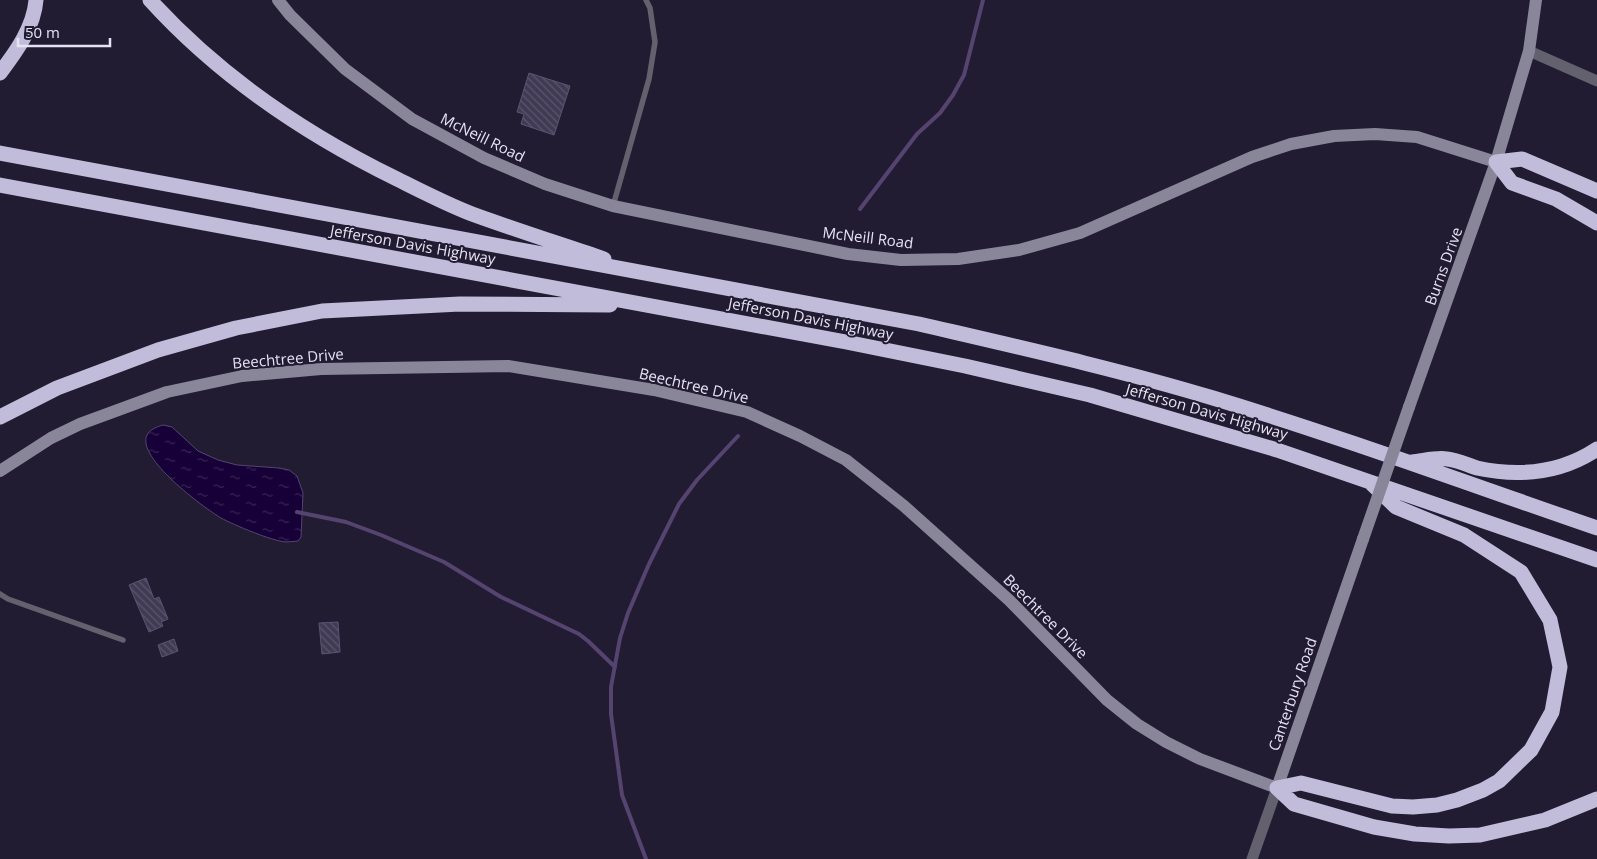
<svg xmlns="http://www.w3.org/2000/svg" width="1597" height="859" font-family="'Open Sans',sans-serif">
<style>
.water{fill:url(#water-ripples);stroke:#54446f}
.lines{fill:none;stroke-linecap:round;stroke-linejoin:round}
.stream{stroke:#54446f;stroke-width:4}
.building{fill:url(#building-back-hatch);stroke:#5b546f}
.lane{stroke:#64616e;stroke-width:5.5}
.street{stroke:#64616e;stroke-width:11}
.secondary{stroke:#8a869a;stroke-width:12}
.highway{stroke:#c2bcdb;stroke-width:15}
.secondary-bridge{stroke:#8a869a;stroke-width:12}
.labels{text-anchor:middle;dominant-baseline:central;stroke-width:4;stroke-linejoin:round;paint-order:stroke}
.street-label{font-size:15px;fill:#e5e2f2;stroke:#221c33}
</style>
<defs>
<pattern id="water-ripples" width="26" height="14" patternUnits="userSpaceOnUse" patternTransform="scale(1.25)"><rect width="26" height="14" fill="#160037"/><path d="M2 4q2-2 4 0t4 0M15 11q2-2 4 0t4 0" fill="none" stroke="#382554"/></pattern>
<pattern id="building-back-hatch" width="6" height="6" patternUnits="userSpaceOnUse" patternTransform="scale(1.25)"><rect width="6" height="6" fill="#403a54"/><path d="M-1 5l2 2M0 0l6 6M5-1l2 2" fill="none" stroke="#5b566d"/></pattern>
</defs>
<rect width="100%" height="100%" fill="#221c33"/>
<!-- water -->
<path class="water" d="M163,425L172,427L198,451L218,460L237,465L279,468L289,470L297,476L303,493L301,537L298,541C294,541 290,542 286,542C272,541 234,525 221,518C203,507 136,458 147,435C150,429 157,427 163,425Z"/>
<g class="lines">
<!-- stream -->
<path class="stream" d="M860,209L917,134L940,113L953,95L964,75L983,0
M297,512L346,522L381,535L444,562L501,597L579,634L588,641L615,667
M646,859L622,795L611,714V687L620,638L628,613L649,564L679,504L697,480L738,436"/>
</g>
<!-- building -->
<path class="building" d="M529,73L570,86L554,135L521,124L524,114L517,112Z
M146,578L154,599L159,597L168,619L161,622L163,626L149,632L129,585Z
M338,622L340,652L322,654L319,623Z
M174,639L178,651L162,657L158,645Z"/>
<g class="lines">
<!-- lane -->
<path class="lane" d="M613,206L649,79L655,42L650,8L646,0
M0,594L8,599L123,640"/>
<!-- street -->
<path class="street" d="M1529,51L1597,81
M1252,859L1277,788"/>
<!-- secondary -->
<path class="secondary" d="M278,0L290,15L345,69L412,119L484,158L545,184L613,206L848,254L901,260L958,259L1019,250L1080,233L1252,157L1291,144L1334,136L1375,134L1417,137L1496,162
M1409,407L1496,162L1529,51L1536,0
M0,471L51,438L80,424L167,392L242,376L321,369L508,366L654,390L747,412L800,436L846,460L904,506L1009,600L1107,700L1137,724L1166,742L1200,759L1277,788L1363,539"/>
<!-- highway -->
<path class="highway" d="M150,0C219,76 305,134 397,179C421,191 446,204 472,214C516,230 560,244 604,259
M0,73C16,52 34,27 36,0
M0,153L919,324C1018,347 1117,369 1213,398C1342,437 1469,484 1597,528
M0,185L846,342L965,366L1090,395L1277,450L1597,560
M1597,191L1522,159L1496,162L1512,183L1556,199L1597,223
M0,417L57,388L158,350L236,328L322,311L460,304L610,305
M1412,462C1423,461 1437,457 1447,459C1458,460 1467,465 1477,468C1519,477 1561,473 1597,449
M1277,788L1301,783L1392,806L1413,807L1437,805L1457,800L1483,790L1499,781L1531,750L1552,712L1560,667L1550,620L1521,572L1464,535L1396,507L1372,484
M1277,788L1294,804L1374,827L1415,834L1449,836L1480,835L1545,820L1597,799"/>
<!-- secondary-bridge -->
<path class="secondary-bridge" d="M1363,539L1409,407"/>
</g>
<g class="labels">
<!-- street labels -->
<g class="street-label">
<text transform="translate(483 137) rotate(26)">McNeill Road</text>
<text transform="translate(868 237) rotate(7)">McNeill Road</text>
<text transform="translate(413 244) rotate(10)">Jefferson Davis Highway</text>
<text transform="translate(1443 266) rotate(-70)">Burns Drive</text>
<text transform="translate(811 318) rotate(11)">Jefferson Davis Highway</text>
<text transform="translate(288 358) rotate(-5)">Beechtree Drive</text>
<text transform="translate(694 385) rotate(13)">Beechtree Drive</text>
<text transform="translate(1207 411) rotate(16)">Jefferson Davis Highway</text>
<text transform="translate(1046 616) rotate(45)">Beechtree Drive</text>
<text transform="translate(1292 694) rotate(-71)">Canterbury Road</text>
</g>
</g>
<!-- scale -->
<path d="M18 38v8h92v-8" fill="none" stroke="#e5e2f2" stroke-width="2.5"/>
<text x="25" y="38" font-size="15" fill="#e5e2f2" stroke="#221c33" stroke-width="4" paint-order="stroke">50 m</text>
</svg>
